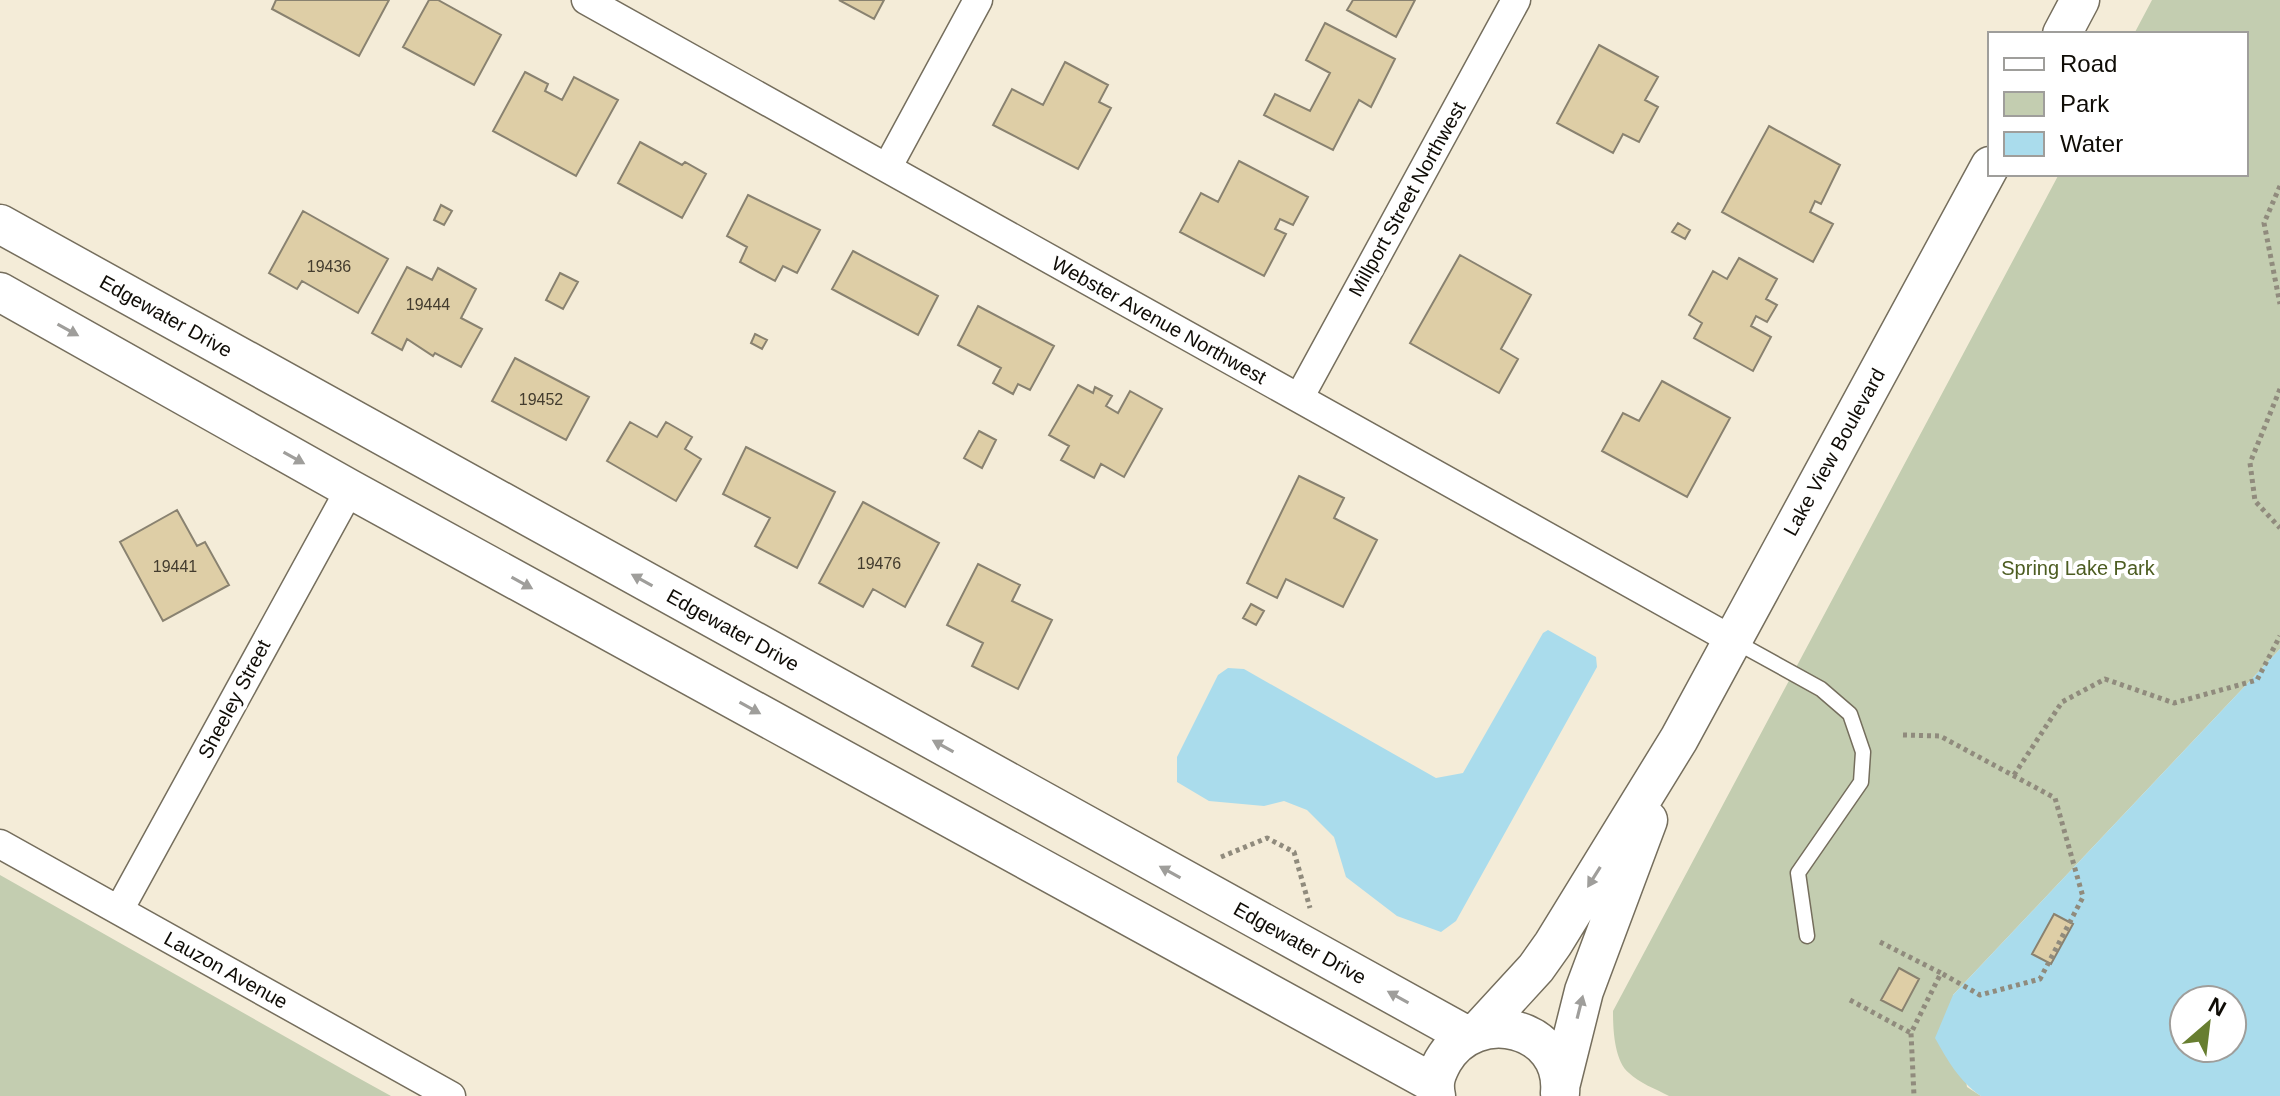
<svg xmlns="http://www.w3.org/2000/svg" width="2280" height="1096" font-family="Helvetica,sans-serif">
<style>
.green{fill:#c3cdb0}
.water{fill:#aadcec;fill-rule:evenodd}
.building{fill:#decea6;stroke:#898270;stroke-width:2}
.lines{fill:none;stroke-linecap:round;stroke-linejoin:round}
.lane-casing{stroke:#756e5d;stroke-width:17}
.street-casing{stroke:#756e5d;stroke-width:31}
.secondary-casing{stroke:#756e5d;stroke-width:41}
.path{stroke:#908b7d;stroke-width:5;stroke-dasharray:4 4;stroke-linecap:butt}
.lane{stroke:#fff;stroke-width:14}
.street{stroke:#fff;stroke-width:28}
.secondary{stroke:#fff;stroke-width:38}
.oneway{fill:#9f9e9b}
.labels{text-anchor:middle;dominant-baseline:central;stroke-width:8;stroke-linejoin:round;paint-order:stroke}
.number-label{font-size:16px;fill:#433c2e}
.street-label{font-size:20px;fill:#0f0c06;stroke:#fff}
.park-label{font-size:20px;fill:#4d5d22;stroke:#fff}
</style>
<rect width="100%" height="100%" fill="#f4ecd8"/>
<!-- green -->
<path class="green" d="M2152,0H2280V649L1953,995L1967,1087L1981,1096H1669C1656,1089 1639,1083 1629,1073C1614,1061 1613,1028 1613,1011L2059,174H2246V34H2134Z
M0,875L353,1075L391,1096H0Z"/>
<!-- water -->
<path class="water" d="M1548,630L1596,657L1597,667L1456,921L1441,932L1397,916L1346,877L1334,837L1307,810L1284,801L1264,806L1209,801L1177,782V757L1218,675L1228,668L1244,669L1436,778L1463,773L1543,633Z
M2280,649V1096H1981C1959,1081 1948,1061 1935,1038L1953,995ZM2184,1000H2232V1048H2184Z"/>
<!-- building -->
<path class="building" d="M276,0H389L359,56L272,9Z
M429,0H438L501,35L474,85L403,47Z
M839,0H884L874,19Z
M1353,0H1415L1396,37L1347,10Z
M1325,23L1395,59L1371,107L1359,100L1333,150L1264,115L1275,94L1310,111L1330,73L1306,60Z
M1599,45L1658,77L1645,100L1658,107L1639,142L1623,134L1613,153L1557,123Z
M1065,62L1108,85L1099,102L1111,108L1078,169L993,125L1012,89L1043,105Z
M525,72L548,84L545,91L562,100L574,77L618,100L576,176L493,131Z
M1769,126L1840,165L1821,204L1815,201L1810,212L1833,224L1813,262L1722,212Z
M640,142L682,165L685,162L706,174L682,218L618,183Z
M1239,161L1308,197L1293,225L1280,219L1275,229L1286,234L1264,276L1180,232L1201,193L1218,202Z
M748,195L820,230L797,273L783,266L775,281L740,262L747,247L727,236Z
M441,205L452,211L444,225L434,220Z
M303,211L388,259L358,313L302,281L297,289L269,273Z
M1678,223L1690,230L1685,239L1672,232Z
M853,251L938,296L918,335L832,289Z
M1460,255L1531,295L1501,349L1518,359L1499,393L1410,343Z
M1739,258L1777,279L1766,299L1777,305L1767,322L1756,316L1751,326L1771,337L1753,371L1694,338L1702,323L1689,315L1713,271L1727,279Z
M407,267L432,280L438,268L476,289L461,318L482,329L461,367L435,353L433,356L407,339L402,350L372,333Z
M560,273L578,282L563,309L546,300Z
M978,306L1054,346L1030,390L1018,384L1013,394L993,383L1001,368L958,345Z
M755,334L767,340L762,349L751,343Z
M515,358L589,397L566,440L492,401Z
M1662,381L1730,418L1687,497L1602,451L1623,413L1639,421Z
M1078,385L1093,393L1095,387L1112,396L1106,406L1118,413L1130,391L1162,409L1124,477L1101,464L1094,478L1061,460L1069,446L1049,435Z
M630,422L657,437L666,422L692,437L685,449L701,459L676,501L607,461Z
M979,431L996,440L982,468L964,458Z
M746,447L835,492L797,568L755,546L770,518L723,494Z
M1299,476L1344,498L1334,518L1377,540L1343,607L1286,579L1277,598L1247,583Z
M863,502L939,543L905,607L873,589L863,607L819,583Z
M177,510L197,546L205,542L229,585L163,621L120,542Z
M978,564L1020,585L1012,601L1052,620L1018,689L972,666L983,643L947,625Z
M1251,604L1264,611L1256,625L1243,618Z
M2054,914L2073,924L2051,964L2032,954Z
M1899,968L1919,979L1902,1011L1881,1000Z"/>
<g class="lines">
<defs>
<path id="lane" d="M1736,642L1821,689L1850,714L1863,752L1861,782L1798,873L1807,936"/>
<path id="street" d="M586,0L1732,640
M887,168L978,0
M1299,398L1516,0
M0,844L451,1096
M119,910L350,489"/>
<path id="secondary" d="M2062,34L2080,0
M0,224L1466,1035
M0,292L350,489L1433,1083
M1479,1030L1536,968L1553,944L1679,739L1990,166
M1561,1083L1584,991L1648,820
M1436,1096C1433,1082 1436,1074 1443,1061C1476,1004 1566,1027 1560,1093"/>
</defs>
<!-- lane casing -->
<use href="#lane" class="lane-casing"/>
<!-- street casing -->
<use href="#street" class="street-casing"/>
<!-- secondary casing -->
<use href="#secondary" class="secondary-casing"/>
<!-- path -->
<path class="path" d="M2280,186L2264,223L2280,304
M2280,389L2250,463L2255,501L2280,528
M1903,735L1940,736L2055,798L2083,897L2040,979L1980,995L1941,973
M2014,775L2062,702L2105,679L2174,703L2257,680L2280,636
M1221,857L1267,838L1294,852L1310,908
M1880,942L1941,973L1911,1033L1914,1096
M1850,1000L1911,1033"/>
<!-- lane -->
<use href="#lane" class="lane"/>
<!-- street -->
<use href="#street" class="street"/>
<!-- secondary -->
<use href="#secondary" class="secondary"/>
</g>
<!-- one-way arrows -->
<defs><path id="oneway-solid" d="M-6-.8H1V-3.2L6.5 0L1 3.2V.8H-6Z" transform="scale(2)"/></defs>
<g class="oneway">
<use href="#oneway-solid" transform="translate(68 330) rotate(29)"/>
<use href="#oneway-solid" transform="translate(294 458) rotate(29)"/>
<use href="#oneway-solid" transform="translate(642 580) rotate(-151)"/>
<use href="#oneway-solid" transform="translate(522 583) rotate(29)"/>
<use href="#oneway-solid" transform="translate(750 708) rotate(29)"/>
<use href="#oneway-solid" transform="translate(943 746) rotate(-151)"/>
<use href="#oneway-solid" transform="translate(1170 872) rotate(-151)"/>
<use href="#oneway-solid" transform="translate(1594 877) rotate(122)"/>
<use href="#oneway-solid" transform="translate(1398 997) rotate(-151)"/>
<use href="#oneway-solid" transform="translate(1580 1007) rotate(-76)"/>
</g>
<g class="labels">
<!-- number labels -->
<g class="number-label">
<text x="329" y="266">19436</text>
<text x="428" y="304">19444</text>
<text x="541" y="399">19452</text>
<text x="879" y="563">19476</text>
<text x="175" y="566">19441</text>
</g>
<!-- street labels -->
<g class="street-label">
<text transform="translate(1407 199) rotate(-61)">Millport Street Northwest</text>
<text transform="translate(166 316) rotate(29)">Edgewater Drive</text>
<text transform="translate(1159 320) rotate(29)">Webster Avenue Northwest</text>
<text transform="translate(1834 452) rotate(-61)">Lake View Boulevard</text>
<text transform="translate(733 630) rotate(29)">Edgewater Drive</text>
<text transform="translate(234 699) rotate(-62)">Sheeley Street</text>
<text transform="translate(1300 943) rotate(29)">Edgewater Drive</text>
<text transform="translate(226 970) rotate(29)">Lauzon Avenue</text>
</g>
<!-- park labels -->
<g class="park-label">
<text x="2078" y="568">Spring Lake Park</text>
</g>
</g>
<!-- legend -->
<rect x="1988" y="32" width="260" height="144" fill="#ffffff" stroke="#9f9e9b" stroke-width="2"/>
<rect x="2004" y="58" width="40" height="12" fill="#ffffff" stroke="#9f9e9b" stroke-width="2"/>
<text x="2060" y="72" font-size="24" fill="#0f0c06">Road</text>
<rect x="2004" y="92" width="40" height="24" fill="#c3cdb0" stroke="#9f9e9b" stroke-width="2"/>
<text x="2060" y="112" font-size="24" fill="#0f0c06">Park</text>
<rect x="2004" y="132" width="40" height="24" fill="#aadcec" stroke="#9f9e9b" stroke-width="2"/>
<text x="2060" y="152" font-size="24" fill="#0f0c06">Water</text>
<!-- north arrow -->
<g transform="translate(2208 1024) rotate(28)"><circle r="38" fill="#ffffff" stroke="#9f9e9b" stroke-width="2"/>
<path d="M0-6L14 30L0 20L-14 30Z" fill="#677e30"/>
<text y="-12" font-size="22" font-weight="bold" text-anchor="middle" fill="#0f0c06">N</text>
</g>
</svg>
